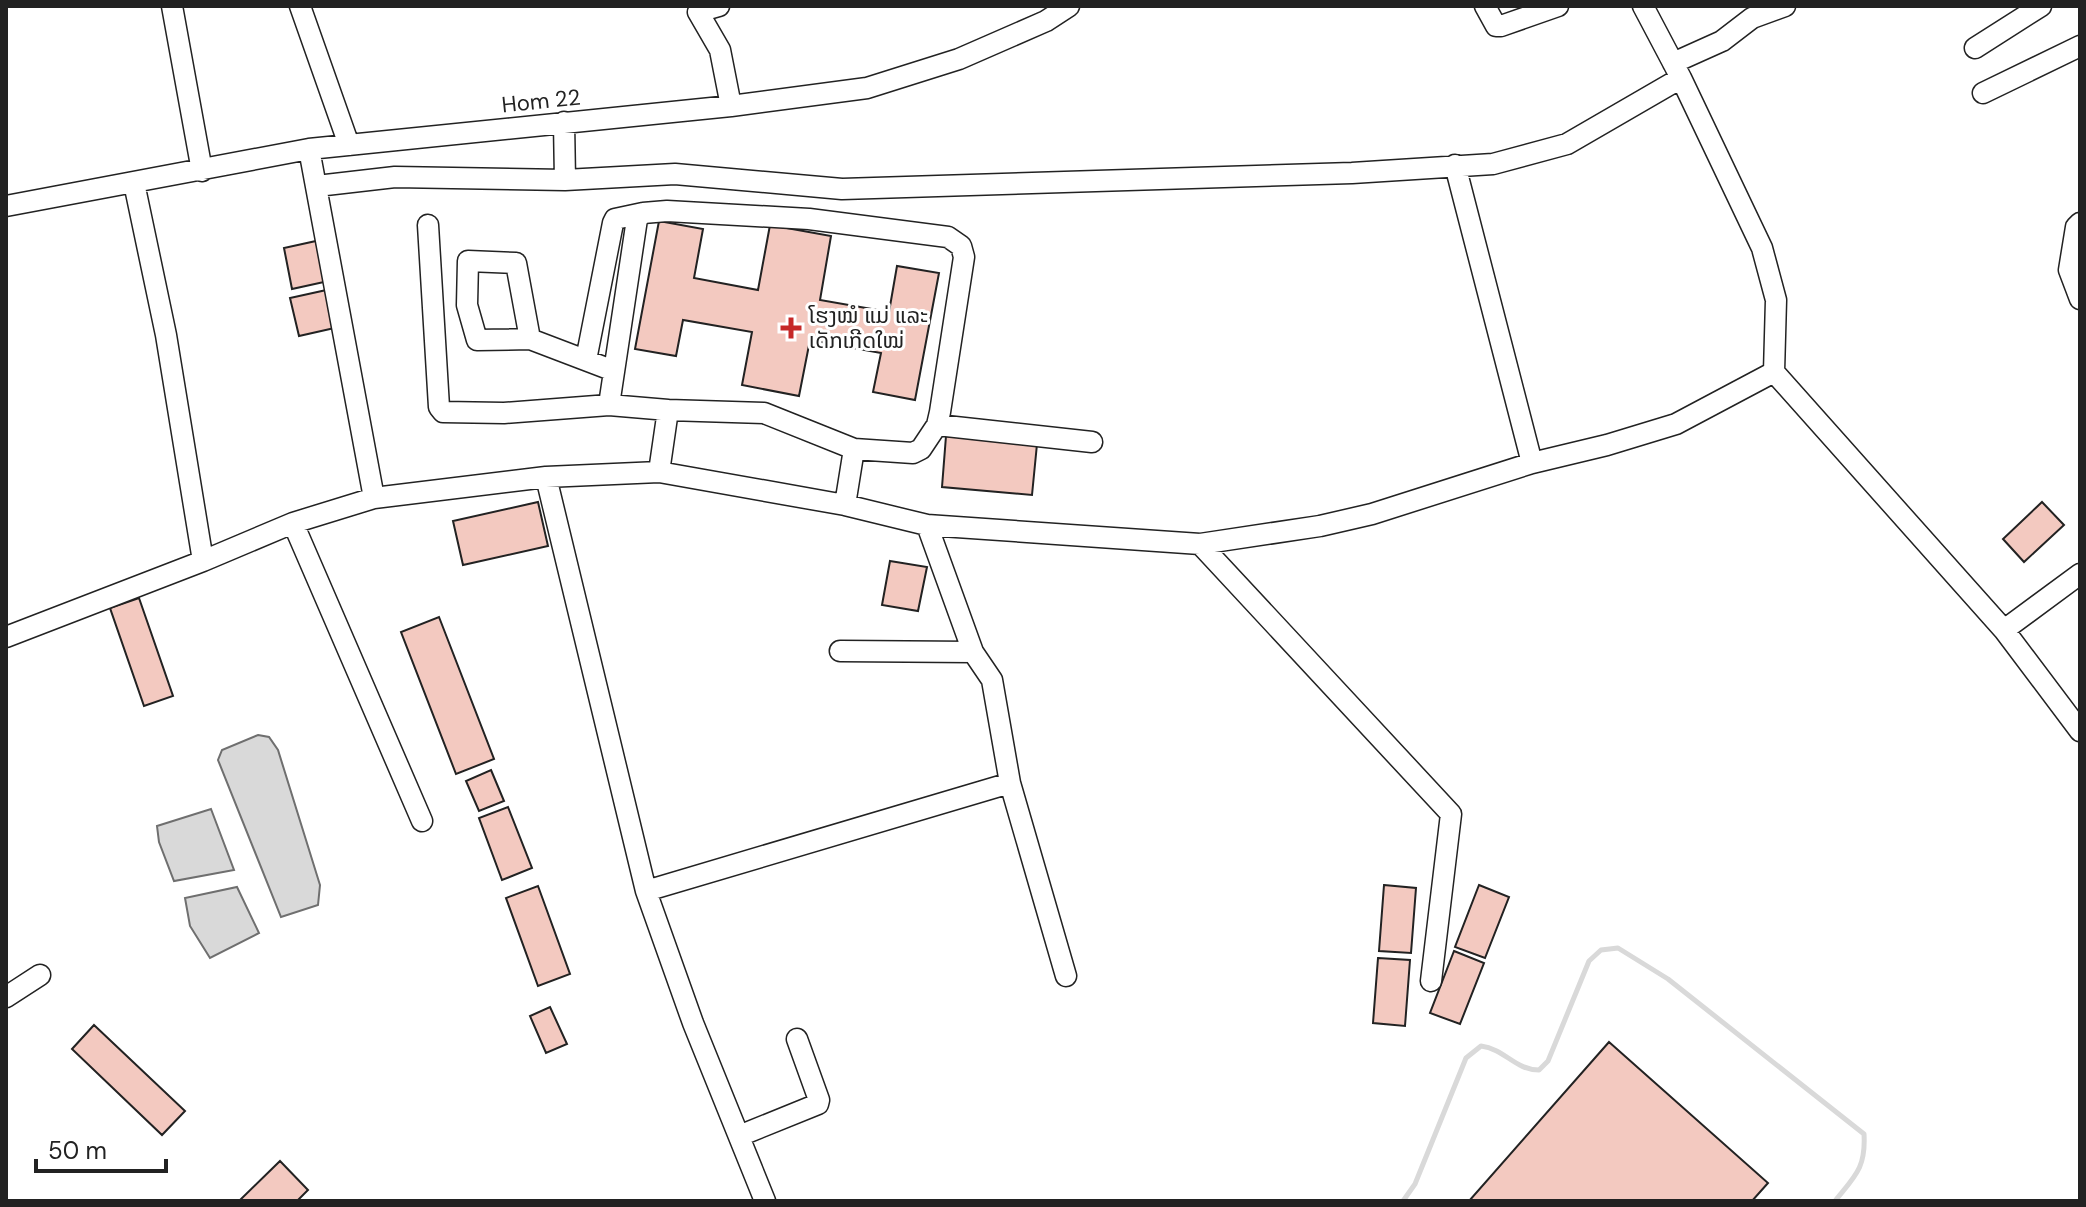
<svg xmlns="http://www.w3.org/2000/svg" width="2086" height="1207" font-family="'DM Sans','Noto Sans Lao',sans-serif">
<style>
.water{fill:#d9d9d9;stroke:#6f6f6f;stroke-width:2}
.lines{fill:none;stroke-linecap:round;stroke-linejoin:round}
.stream{stroke:#d9d9d9;stroke-width:5}
.building{fill:#f3c9c0;stroke:#222;stroke-width:2}
.minor-casing{stroke:#222;stroke-width:23}
.minor{stroke:#fff;stroke-width:20}
.poi-dot{fill:#c62828;stroke:#fff;stroke-width:3}
.labels{text-anchor:middle;dominant-baseline:central;stroke-width:6;stroke-linejoin:round;paint-order:stroke}
.street-label{font-size:22px;fill:#222;stroke:#fff}
.poi-label{font-size:22px;fill:#222;stroke:#fff;text-anchor:start}
</style>
<rect width="100%" height="100%" fill="#fff"/>
<!-- water -->
<path class="water" d="M258,735L269,737L278,750L320,885L318,905L281,917L218,760L222,750Z
M211,809L234,870L174,881L159,842L157,826Z
M237,887L259,933L210,958L190,926L185,898Z"/>
<g class="lines">
<!-- stream -->
<path class="stream" d="M1403,1201L1415,1184L1466,1058L1481,1046C1505,1049 1515,1070 1539,1070L1548,1061L1589,961L1601,950L1618,948L1668,979L1864,1134C1866,1168 1855,1176 1835,1201"/>
</g>
<!-- building -->
<path class="building" d="M659,221L703,229L694,278L758,290L770,225L831,236L820,300L889,312L897,266L939,273L915,400L873,392L881,353L810,340L799,396L742,385L752,332L683,320L676,356L635,349Z
M316,241L324,282L292,289L284,248Z
M331,289L339,327L299,336L290,298Z
M946,436L1037,444L1032,495L942,487Z
M538,502L548,546L463,565L453,521Z
M2042,502L2064,525L2024,562L2003,539Z
M890,561L927,567L918,611L882,605Z
M139,598L173,696L144,706L110,608Z
M439,617L494,759L456,774L401,632Z
M491,770L504,801L479,811L466,781Z
M508,807L532,868L502,880L479,818Z
M1384,885L1416,888L1411,953L1379,951Z
M1479,885L1509,897L1485,958L1455,947Z
M538,886L570,974L538,986L506,898Z
M1454,951L1484,963L1460,1024L1430,1013Z
M1378,958L1410,960L1405,1026L1373,1023Z
M550,1007L567,1044L546,1053L530,1016Z
M94,1025L185,1111L162,1135L72,1049Z
M1609,1042L1768,1183L1752,1201H1469Z
M280,1161L308,1190L297,1201H239Z"/>
<g class="lines">
<defs>
<path id="minor" d="M172,6L202,171
M300,6L349,145
M719,6L698,12L720,50L731,106
M1485,6L1496,26H1501L1558,6
M1643,6L1681,78L1762,248L1776,300L1774,372L2004,630L2080,731
M1975,48L2041,6
M1673,63L1722,41L1752,18L1785,6
M1983,93L2080,46
M564,122L565,180
M309,149L374,498
M1455,165L1532,463
M134,183L166,335L203,561
M317,186L395,177L565,180L675,174L842,189L1352,173L1493,164L1567,144L1681,78
M6,206L309,149L731,106L867,88L959,59L1046,21L1069,6
M2080,223L2076,227L2069,270L2080,299
M428,225L439,407L443,412L504,413L609,405
M530,339L477,340L467,305L468,261L516,263L530,339L614,371
M586,360L613,223L615,219L643,213
M668,410L609,405L637,219L643,213L667,211L809,219L948,237L961,246L964,257L940,412L937,425L921,449L913,453L854,449
M937,425L1092,442
M659,472L668,410L764,413L854,449L845,505
M546,477L646,891L693,1023L765,1201
M293,523L422,821
M927,525L973,652L992,680L1010,783L1066,976
M1200,544L1451,814L1431,981
M2004,630L2080,574
M6,637L203,561L293,523L374,498L546,477L659,472L845,505L927,525L1200,544L1320,526L1372,514L1532,463L1607,445L1676,424L1774,372
M840,651L973,652
M646,891L1010,783
M6,997L40,975
M739,1136L818,1104L819,1100L797,1039"/>
</defs>
<!-- minor casing -->
<use href="#minor" class="minor-casing"/>
<!-- minor -->
<use href="#minor" class="minor"/>
</g>
<!-- markers -->
<path class="poi-dot" d="M787 316h8v8h8v8h-8v8h-8v-8h-8v-8h8z"/>
<g class="labels">
<!-- street labels -->
<g class="street-label">
<text transform="translate(541 101) rotate(-6)">Hom 22</text>
</g>
<!-- poi labels -->
<g class="poi-label">
<text x="809" y="315">ໂຮງໝໍ ແມ່ ແລະ<tspan x="809" dy="25">ເດັກເກີດໃໝ່</tspan></text>
</g>
</g>
<!-- border -->
<rect width="2086" height="1207" fill="none" stroke="#222222" stroke-width="16"/>
<!-- scale -->
<path d="M36 1159v12h130v-12" fill="none" stroke="#222222" stroke-width="4"/>
<text x="48" y="1159" font-size="24" fill="#222222" stroke="#ffffff" stroke-width="6" paint-order="stroke">50 m</text>
</svg>
